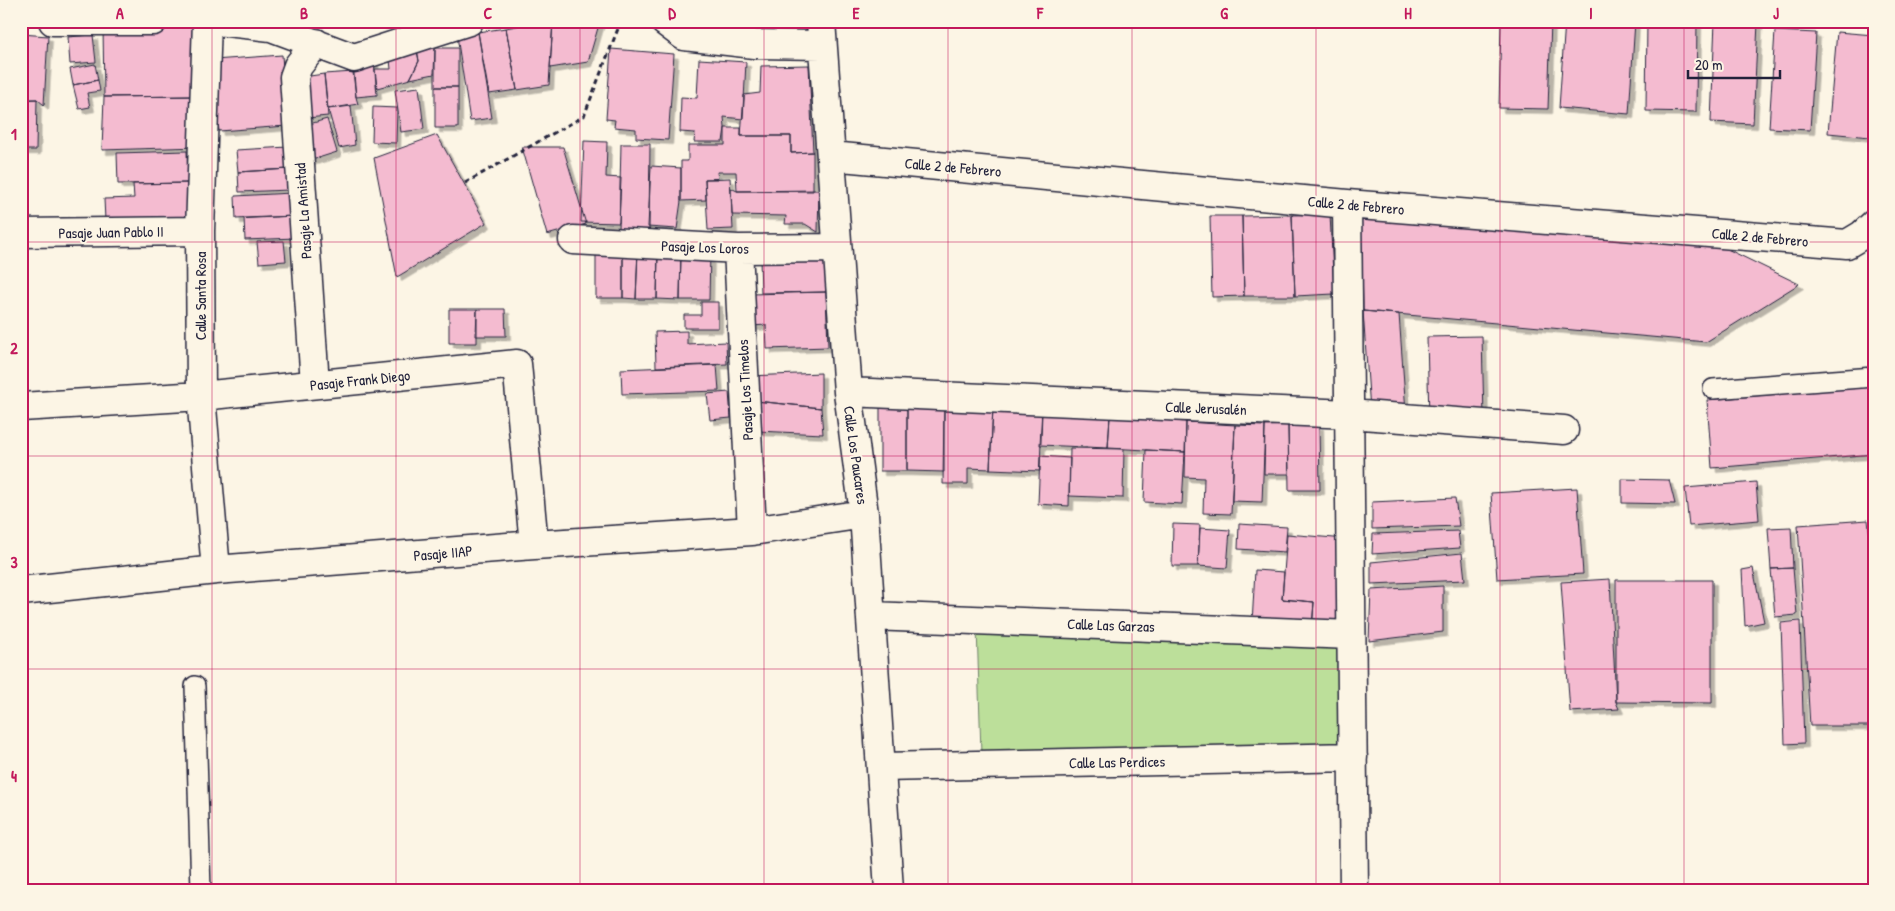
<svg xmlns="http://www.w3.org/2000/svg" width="1895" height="911" font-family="'Patrick Hand',sans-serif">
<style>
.green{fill:#bcdf9a;stroke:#6f806a}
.building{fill:#f4bbd0;stroke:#22223b;filter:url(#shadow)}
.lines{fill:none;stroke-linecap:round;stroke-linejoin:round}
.lane-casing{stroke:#22223b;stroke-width:22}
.street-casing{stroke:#22223b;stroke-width:31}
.path{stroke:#22223b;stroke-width:3;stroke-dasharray:5 4;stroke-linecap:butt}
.lane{stroke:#fcf5e5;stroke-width:19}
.street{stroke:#fcf5e5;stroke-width:28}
.grid{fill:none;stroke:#c2185b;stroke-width:1;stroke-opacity:0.55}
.labels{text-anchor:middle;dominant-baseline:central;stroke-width:4;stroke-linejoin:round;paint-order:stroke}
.street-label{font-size:15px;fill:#22223b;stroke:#fcf5e5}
.neatline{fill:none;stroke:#c2185b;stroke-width:2}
.grid-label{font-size:16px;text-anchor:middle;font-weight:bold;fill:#c2185b}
</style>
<defs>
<filter id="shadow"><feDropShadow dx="4.5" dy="4.5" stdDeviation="0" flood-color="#0004"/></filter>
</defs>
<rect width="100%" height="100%" fill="#fcf5e5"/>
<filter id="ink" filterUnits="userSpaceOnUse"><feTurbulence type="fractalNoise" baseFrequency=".02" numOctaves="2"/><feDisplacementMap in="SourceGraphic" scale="10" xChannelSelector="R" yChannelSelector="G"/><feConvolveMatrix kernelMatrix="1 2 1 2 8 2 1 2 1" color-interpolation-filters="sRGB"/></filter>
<g filter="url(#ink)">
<!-- green -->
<path class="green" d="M977,627L1341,641L1342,757L981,753Z"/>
<!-- building -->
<path class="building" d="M542,21H553L549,85L517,90L506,28Z
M553,21H600L588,62L550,68Z
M1501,21H1551L1548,109L1499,108Z
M1565,21H1635L1629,114L1559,108Z
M1647,21H1697L1696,112L1646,111Z
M1715,21L1758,23L1753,124L1711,122Z
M103,26H195L196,96L104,97Z
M506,28L517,90L489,94L478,32Z
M1775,31L1816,33L1810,130L1769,128Z
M478,32L492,118L470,121L457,36Z
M1837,32L1874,35V96L1870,137L1828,133Z
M21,34L48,36L44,105L37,99L21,100Z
M93,35L96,62L70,64L68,37Z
M435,48H458V87H435Z
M435,48L434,74L410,79L419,61L417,50Z
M611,49L674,54L668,140L636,138V129L614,127L615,120L606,119Z
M417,50L419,61L410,79L377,88L375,69H391L390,60Z
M282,55L287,126L219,131L218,122L210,123L214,60Z
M699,59L746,62L743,119L724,117L725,128L723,142H694L695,133L680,132L681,97L697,98Z
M374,61L377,95L356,97L353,63Z
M95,64L98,80L73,85L70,69Z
M809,65L813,152L791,153V136H741L744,95L760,93L761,66Z
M353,72L356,97L358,104L328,109L324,74Z
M324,74L328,116L307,118L303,77Z
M98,80L100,91L87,93L90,107L79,109L73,85Z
M419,87L424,129L401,132L395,90Z
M435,87H458V128H435Z
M196,96L199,147L102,150L104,97Z
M21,99H37L36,150H21Z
M351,106L355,145L339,148L328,109Z
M373,107L397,108L396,143L372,142Z
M327,119L337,152L309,161L306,125Z
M725,128H741V136H791V153L813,152V191H737L736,172H717L718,179H705L706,200L681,201V161H688V145H725Z
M437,135L486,223L397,277L374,158Z
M584,141L607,142L606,177L621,178L619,223L581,222Z
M621,144H650L649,230L619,229Z
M288,147L289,169L238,172L236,150Z
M522,147H563L586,224L547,235Z
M187,151L188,183L118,184L117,153Z
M651,166L681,168V201L677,229L648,227Z
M289,169L290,190L239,192L238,172Z
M730,178L733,229L708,230L705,179Z
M188,183V217L105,220L104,199L134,198L133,184Z
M731,188L737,191L819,190L818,232L805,224H785L786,216L732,215Z
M292,193L294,216L236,219L235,196Z
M1330,214L1334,294L1295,296L1292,215Z
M1292,215L1295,296H1244L1242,216Z
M294,216L296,238L245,240L244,218Z
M1210,216H1242L1244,296L1212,297Z
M1361,217L1719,245L1799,284L1706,342L1363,311Z
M284,241L286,261L259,263L257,242Z
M596,248L623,249V298H596Z
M623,249L638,250L636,299L623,298Z
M638,250L658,251L657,299H636Z
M658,251H681L680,300L657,299Z
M681,251L710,252L709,300H680Z
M826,258V292L761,293L760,259Z
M826,292L828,347L767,349L766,325L752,326L751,294Z
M701,302H718V328H684V315H701Z
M449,309H477V343H449Z
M477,309H505L506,336H476Z
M1363,311L1399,314L1406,412L1370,410Z
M687,331V344L726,342L727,364L656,367L655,332Z
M1482,336L1484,418L1429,419L1427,337Z
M717,365L719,391L622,394L621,369Z
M821,373V408L756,401L749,376Z
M1874,386V454L1712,468L1707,400Z
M729,392L731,418L710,420L707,394Z
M756,401L821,408L823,434L757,431Z
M880,405L907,406V471H880Z
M907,406H944V472L907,471Z
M944,406L993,407L990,469L968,468V484H943Z
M993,407L1042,410L1040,471L990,469Z
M1042,410L1110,416L1108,448L1040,445Z
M1110,416L1186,422L1185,452L1108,448Z
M1186,422L1235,425L1231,514L1203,513L1204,478L1185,477Z
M1235,425L1265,426L1262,502L1232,501Z
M1288,425H1319L1320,490H1289Z
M1288,425L1289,474H1264L1265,426Z
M1070,448L1124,449L1123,498L1069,496Z
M1146,450L1185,452L1182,504L1144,502Z
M1040,456L1070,458L1069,506L1038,504Z
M1622,479L1669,480L1675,504L1622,503Z
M1756,482L1759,520L1689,526L1685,488Z
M1577,488L1583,574L1497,579L1491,493Z
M1455,498L1459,526L1372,529V502Z
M1868,520L1874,571V726H1810L1798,525Z
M1173,524L1200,525L1198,566H1172Z
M1239,524L1287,527L1285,552L1238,549Z
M1791,527L1793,568L1771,569L1768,528Z
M1200,528L1230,530L1227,568L1198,566Z
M1458,531L1460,548L1372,554L1373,534Z
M1287,534L1346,539L1339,630L1312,629L1314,602L1282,599Z
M1462,553L1465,580L1371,584V562Z
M1753,568L1764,622L1745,626L1742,570Z
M1793,568L1797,615L1775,617L1771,569Z
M1255,570L1284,572L1282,599L1314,602L1312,629L1252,624Z
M1610,579L1616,702L1619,709L1570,712L1561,582Z
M1616,580H1712V703L1616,702Z
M1443,586V632L1369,641L1371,590Z
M1800,621L1804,743L1785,744L1781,623Z"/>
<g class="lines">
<defs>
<path id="lane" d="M1713,389L1874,377
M195,686L201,890"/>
<path id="street" d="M53,21H153
M207,21L200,231L201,396L216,570
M217,21L271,27L354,58L469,21
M664,21L684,36L754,44L822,45
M821,21L848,392L864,514L889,890
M831,156L1347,204L1847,244L1862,235L1874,224
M1347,204L1354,890
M21,233L200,231
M573,240L738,249L836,248
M738,249L752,531
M315,384L294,77L298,66L316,43
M848,392L1349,414L1564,430
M21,407L201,396L517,364L534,545
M21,591L216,570L534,545L752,531L864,514
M871,616L1351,635
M881,767L1353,757"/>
</defs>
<!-- lane casing -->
<use href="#lane" class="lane-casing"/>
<!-- street casing -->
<use href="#street" class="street-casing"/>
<!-- path -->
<path class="path" d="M465,183L584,116L621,21"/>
<!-- lane -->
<use href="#lane" class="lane"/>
<!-- street -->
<use href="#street" class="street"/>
</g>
</g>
<!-- grid -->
<path class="grid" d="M212,21V890M396,21V890M580,21V890M764,21V890M948,21V890M1132,21V890M1316,21V890M1500,21V890M1684,21V890M21,242H1874M21,456H1874M21,669H1874"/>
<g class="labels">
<!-- street labels -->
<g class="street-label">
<text transform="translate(953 167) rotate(5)">Calle 2 de Febrero</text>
<text transform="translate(1356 205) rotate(5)">Calle 2 de Febrero</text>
<text transform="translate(303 211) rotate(-94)">Pasaje La Amistad</text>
<text transform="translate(111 232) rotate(-1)">Pasaje Juan Pablo II</text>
<text transform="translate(1760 237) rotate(5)">Calle 2 de Febrero</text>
<text transform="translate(705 247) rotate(2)">Pasaje Los Loros</text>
<text transform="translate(200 296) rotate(-90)">Calle Santa Rosa</text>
<text transform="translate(360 380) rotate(-6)">Pasaje Frank Diego</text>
<text transform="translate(745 390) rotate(-93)">Pasaje Los Timelos</text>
<text transform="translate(1206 408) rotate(2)">Calle Jerusalén</text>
<text transform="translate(856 455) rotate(82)">Calle Los Paucares</text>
<text transform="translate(443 553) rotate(-5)">Pasaje IIAP</text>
<text transform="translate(1111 625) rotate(2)">Calle Las Garzas</text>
<text transform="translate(1117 762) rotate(-1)">Calle Las Perdices</text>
</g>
</g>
<!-- margin -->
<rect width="1895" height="911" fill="none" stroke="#fcf5e5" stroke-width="55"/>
<!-- scale -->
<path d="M1688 70v8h92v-8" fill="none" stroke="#22223b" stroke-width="2.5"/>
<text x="1695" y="70" font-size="15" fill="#22223b" stroke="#fcf5e5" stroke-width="4" paint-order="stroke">20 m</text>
<rect x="28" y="28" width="1840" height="856" class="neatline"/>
<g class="grid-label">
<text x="120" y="19">A</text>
<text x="304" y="19">B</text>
<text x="488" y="19">C</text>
<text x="672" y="19">D</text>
<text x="856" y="19">E</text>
<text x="1040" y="19">F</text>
<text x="1224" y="19">G</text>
<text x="1408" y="19">H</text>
<text x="1591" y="19">I</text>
<text x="1776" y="19">J</text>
<text x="14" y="140">1</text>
<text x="14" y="354">2</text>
<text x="14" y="568">3</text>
<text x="14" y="782">4</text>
</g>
</svg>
